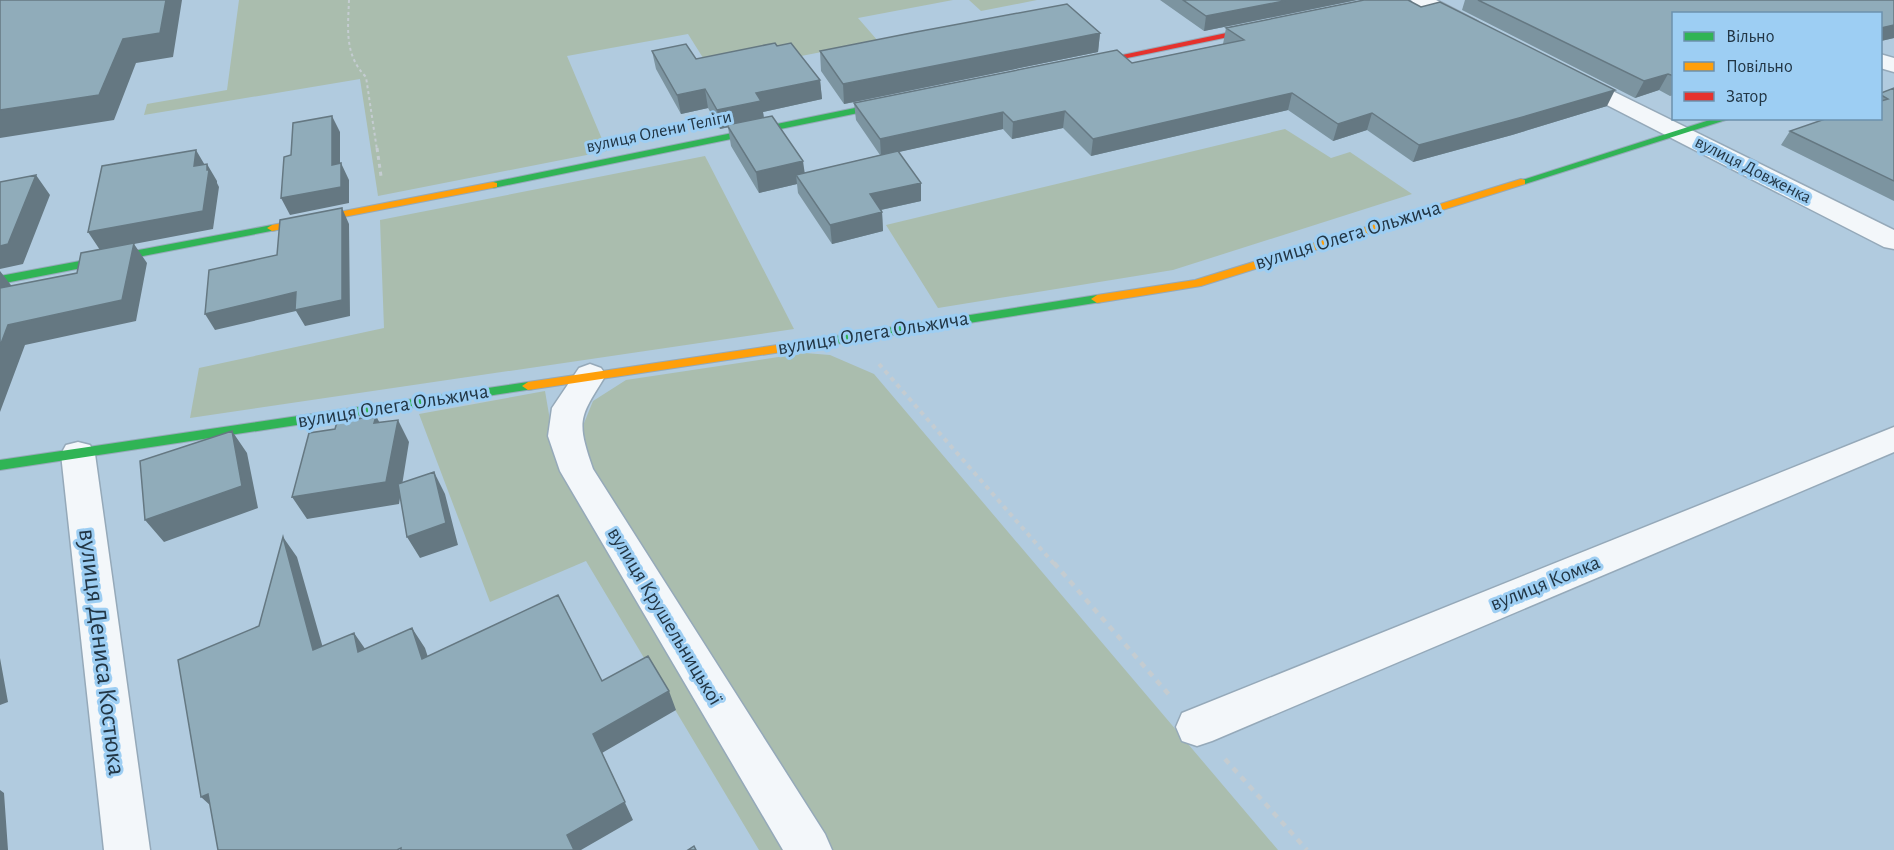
<svg xmlns="http://www.w3.org/2000/svg" width="1894" height="850" font-family="'Alegreya Sans',sans-serif">
<style>
.green{fill:#aabdae}
.lines{fill:none;stroke-linecap:round;stroke-linejoin:round}
.street-casing{stroke:#95a9b9;stroke-width:3}
.fast-casing{stroke:#95a9b9;stroke-width:2}
.slow-casing{stroke:#95a9b9;stroke-width:2}
.jam-casing{stroke:#95a9b9;stroke-width:2}
.path-far3{stroke:#c4ccd1;stroke-width:2;stroke-dasharray:3 3;stroke-linecap:butt}
.path-far2{stroke:#c4ccd1;stroke-width:3;stroke-dasharray:4 4;stroke-linecap:butt}
.path-far1{stroke:#c4ccd1;stroke-width:4;stroke-dasharray:4.5 4.5;stroke-linecap:butt}
.path{stroke:#c4ccd1;stroke-width:4.5;stroke-dasharray:6 6;stroke-linecap:butt}
.street{fill:#f3f7fa;fill-rule:evenodd}
.fast{fill:#30b455;fill-rule:evenodd}
.slow{fill:#ff9f0a;fill-rule:evenodd}
.jam{fill:#e5322d;fill-rule:evenodd}
.wall{fill:#7c94a0}
.shaded-wall{fill:#657882}
.building{fill:#90acba;stroke:#657882;stroke-width:1.5}
.labels{text-anchor:middle;dominant-baseline:central;stroke-width:6;stroke-linejoin:round;paint-order:stroke}
.far-street-label{font-size:18px;fill:#223645;stroke:#9dcef3}
.street-label{font-size:21px;fill:#223645;stroke:#9dcef3}
.near-street-label{font-size:26px;fill:#223645;stroke:#9dcef3}
</style>
<rect width="100%" height="100%" fill="#b1cbdf"/>
<!-- green -->
<path class="green" d="M239,0H953L858,18L878,41L796,57L705,61L688,34L567,56L607,151L378,196L360,79L144,115L147,104L227,90Z
M969,0H1037L981,11Z
M1285,129L1331,158L1350,152L1412,194L1173,270L938,308L886,225Z
M705,156L794,329L190,418L199,368L384,328L380,220Z
M805,353L830,355L874,374L1278,850H832L589,468L580,433L593,401L626,380Z
M545,391L553,438L796,850H759L586,561L490,602L419,414Z"/>
<g class="lines">
<defs>
<path id="street" d="M1411,0H1436L1477,21L1480,25L1477,29H1463L1414,4Z
M1880,54L1894,58V72L1880,68Z
M1572,71L1894,230V249L1884,247L1564,83L1561,78L1564,73Z
M590,364L601,368L606,375C579,418 576,420 593,469L825,834L832,850H783L560,471L548,436L552,408L579,368Z
M1894,427V452L1212,741L1197,746L1182,741L1176,727L1182,713Z
M78,442L90,445L95,454L150,850H104L61,454L66,445Z"/>
<path id="fast" d="M899,99L902,100V104L493,188L488,185L493,182Z
M1716,118H1732L1525,184H1517L1516,182Z
M272,225L276,226V230L0,284V276Z
M1097,295L1103,299L1101,302L804,349L798,345L804,341Z
M528,382L534,386L533,389L0,470V460Z"/>
<path id="slow" d="M1521,179L1525,180V184L1201,286L1097,303L1091,299L1097,295L1195,280Z
M493,182L497,183V187L272,231L267,228L272,225Z
M804,341L808,342L810,345L808,348L528,390L522,386L528,382Z"/>
<path id="jam" d="M1269,24L1273,26L1272,28L1079,68L1075,65Z"/>
</defs>
<!-- street casing -->
<use href="#street" class="street-casing"/>
<!-- fast casing -->
<use href="#fast" class="fast-casing"/>
<!-- slow casing -->
<use href="#slow" class="slow-casing"/>
<!-- jam casing -->
<use href="#jam" class="jam-casing"/>
<!-- path-far3 -->
<path class="path-far3" d="M349,0C348,28 344,55 366,77L377,150"/>
<!-- path-far2 -->
<path class="path-far2" d="M377,148L381,176"/>
<!-- path-far1 -->
<path class="path-far1" d="M879,364L1055,565"/>
<!-- path -->
<path class="path" d="M1054,563L1171,697
M1225,759L1307,850"/>
<!-- street -->
<use href="#street" class="street"/>
<!-- fast -->
<use href="#fast" class="fast"/>
<!-- slow -->
<use href="#slow" class="slow"/>
<!-- jam -->
<use href="#jam" class="jam"/>
</g>
<!-- wall -->
<path class="wall" d="M1160,0H1357L1204,31Z
M1465,0H1894V38L1881,41V14H1674V95L1670,96L1659,90L1635,98L1462,10Z
M1226,28L1607,106L1512,135L1413,162L1367,130L1333,141L1288,110L1091,156L1063,128L1012,139L1003,129L898,152L921,201L881,210L882,212L883,231L832,244L798,193L797,184L759,193L731,146L728,127L720,129L708,108L681,114L656,69L652,51L696,59L777,46L820,80L822,99L763,112L764,118L805,173L880,155L856,120L854,103L1132,63L1223,44Z
M1100,33L1098,52L844,104L821,71L820,51Z
M1894,88V201L1781,145L1790,131L1881,118V93Z"/>
<!-- shaded-wall -->
<path class="shaded-wall" d="M166,0H182L173,57L136,63L114,120L0,138V110L123,39Z
M1289,0H1357L1204,31L1206,16Z
M1894,25V38L1881,41V28Z
M1100,33L1098,52L844,104L843,84Z
M1668,74L1659,90L1635,98L1644,81Z
M820,80L822,99L763,112L764,120L720,129L717,110L756,93Z
M705,89L708,108L681,114L677,95Z
M1615,90L1607,106L1512,135L1413,162L1419,145Z
M1292,93L1288,110L1091,156L1093,139Z
M1065,111L1063,128L1012,139L1013,122Z
M1003,112V129L881,156L880,139Z
M1372,113L1367,130L1333,141L1338,124Z
M332,116L340,132V181L332,165Z
M196,150L206,167L194,166Z
M803,161L806,182L796,175L797,184L759,193L756,172Z
M341,163L349,180V203L290,215L281,198Z
M207,164L217,181V183L219,187L213,229L134,244L147,263L136,321L25,345L0,412V346L8,325L122,300L100,250L88,232L207,170Z
M36,175L50,195L23,264L0,269V246Z
M921,183V201L871,212L870,194Z
M342,208L349,224L350,316L305,326L296,311L215,330L205,314Z
M882,212L883,231L832,244L830,225Z
M0,271L14,289L0,304Z
M376,416L388,438L374,423Z
M398,420L409,442L399,504L307,519L292,497Z
M232,431L247,453L258,508L164,542L145,520Z
M434,472L445,494L458,545L420,558L407,537Z
M283,537L297,557L329,669L313,650Z
M412,628L425,648L435,679L422,659Z
M354,633L368,653L358,652Z
M0,658L8,702L0,705Z
M669,691L676,710L602,753L633,820L581,850H574L567,835L593,734Z
M0,790L4,793L8,850H0Z
M208,794L221,815L201,797Z"/>
<!-- building -->
<path class="building" d="M0,0H166L160,33L123,39L99,95L0,110Z
M1183,0H1289L1206,16Z
M1364,0H1408L1421,7L1440,2L1615,90L1519,118L1419,145L1372,113L1338,124L1292,93L1093,139L1065,111L1013,122L1003,112L880,139L854,103L1117,50L1132,63L1244,40L1226,28Z
M1478,0H1894V25L1881,28V14H1674V76L1668,74L1644,81Z
M1067,4L1100,33L843,84L820,51L916,32Z
M775,43L777,46L791,43L820,80L756,93L761,101L717,110L705,89L677,95L652,51L686,44L696,59Z
M1894,88V181L1790,131L1828,118H1881V101L1888,99L1881,95V93Z
M332,116V165L341,163V187L281,198L284,157L291,155L293,123Z
M772,116L803,161L756,172L727,125Z
M196,150L194,166L207,164V170H209L203,211L88,232L102,166Z
M898,151L921,183L870,194L882,212L830,225L796,175Z
M36,175L8,244L0,246V182Z
M342,208V300L295,310L296,292L205,314L209,270L277,255L280,220Z
M134,243L122,300L8,325L0,346V288L77,273L81,253Z
M376,416L374,423L398,420L386,482L292,497L309,433L335,429L337,422Z
M232,431L242,486L145,520L140,461Z
M434,472L446,523L407,537L398,484Z
M283,537L313,650L354,633L358,652L412,628L422,659L558,595L602,681L648,656L669,691L593,734L625,802L567,835L574,850H401V848L397,850H218L208,794L201,797L178,660L259,626Z
M694,846L696,850H688Z"/>
<g class="labels">
<!-- far-street labels -->
<g class="far-street-label">
<text transform="translate(659 132) rotate(-12)">вулиця Олени Теліги</text>
<text transform="translate(1753 170) rotate(27)">вулиця Довженка</text>
</g>
<!-- street labels -->
<g class="street-label">
<text transform="translate(1348 235) rotate(-17)">вулиця Олега Ольжича</text>
<text transform="translate(873 333) rotate(-9)">вулиця Олега Ольжича</text>
<text transform="translate(393 406) rotate(-9)">вулиця Олега Ольжича</text>
<text transform="translate(1545 583) rotate(-22)">вулиця Комка</text>
<text transform="translate(665 616) rotate(59)">вулиця Крушельницької</text>
</g>
<!-- near-street labels -->
<g class="near-street-label">
<text transform="translate(102 652) rotate(83)">вулиця Дениса Костюка</text>
</g>
</g>
<!-- legend -->
<rect x="1672" y="12" width="210" height="108" fill="#9dcef3" stroke="#6c91ad" stroke-width="1.5"/>
<rect x="1684" y="32" width="30" height="9" fill="#30b455" stroke="#6c91ad" stroke-width="1.5"/>
<text x="1726" y="42" font-size="18" fill="#223645">Вільно</text>
<rect x="1684" y="62" width="30" height="9" fill="#ff9f0a" stroke="#6c91ad" stroke-width="1.5"/>
<text x="1726" y="72" font-size="18" fill="#223645">Повільно</text>
<rect x="1684" y="92" width="30" height="9" fill="#e5322d" stroke="#6c91ad" stroke-width="1.5"/>
<text x="1726" y="102" font-size="18" fill="#223645">Затор</text>
</svg>
